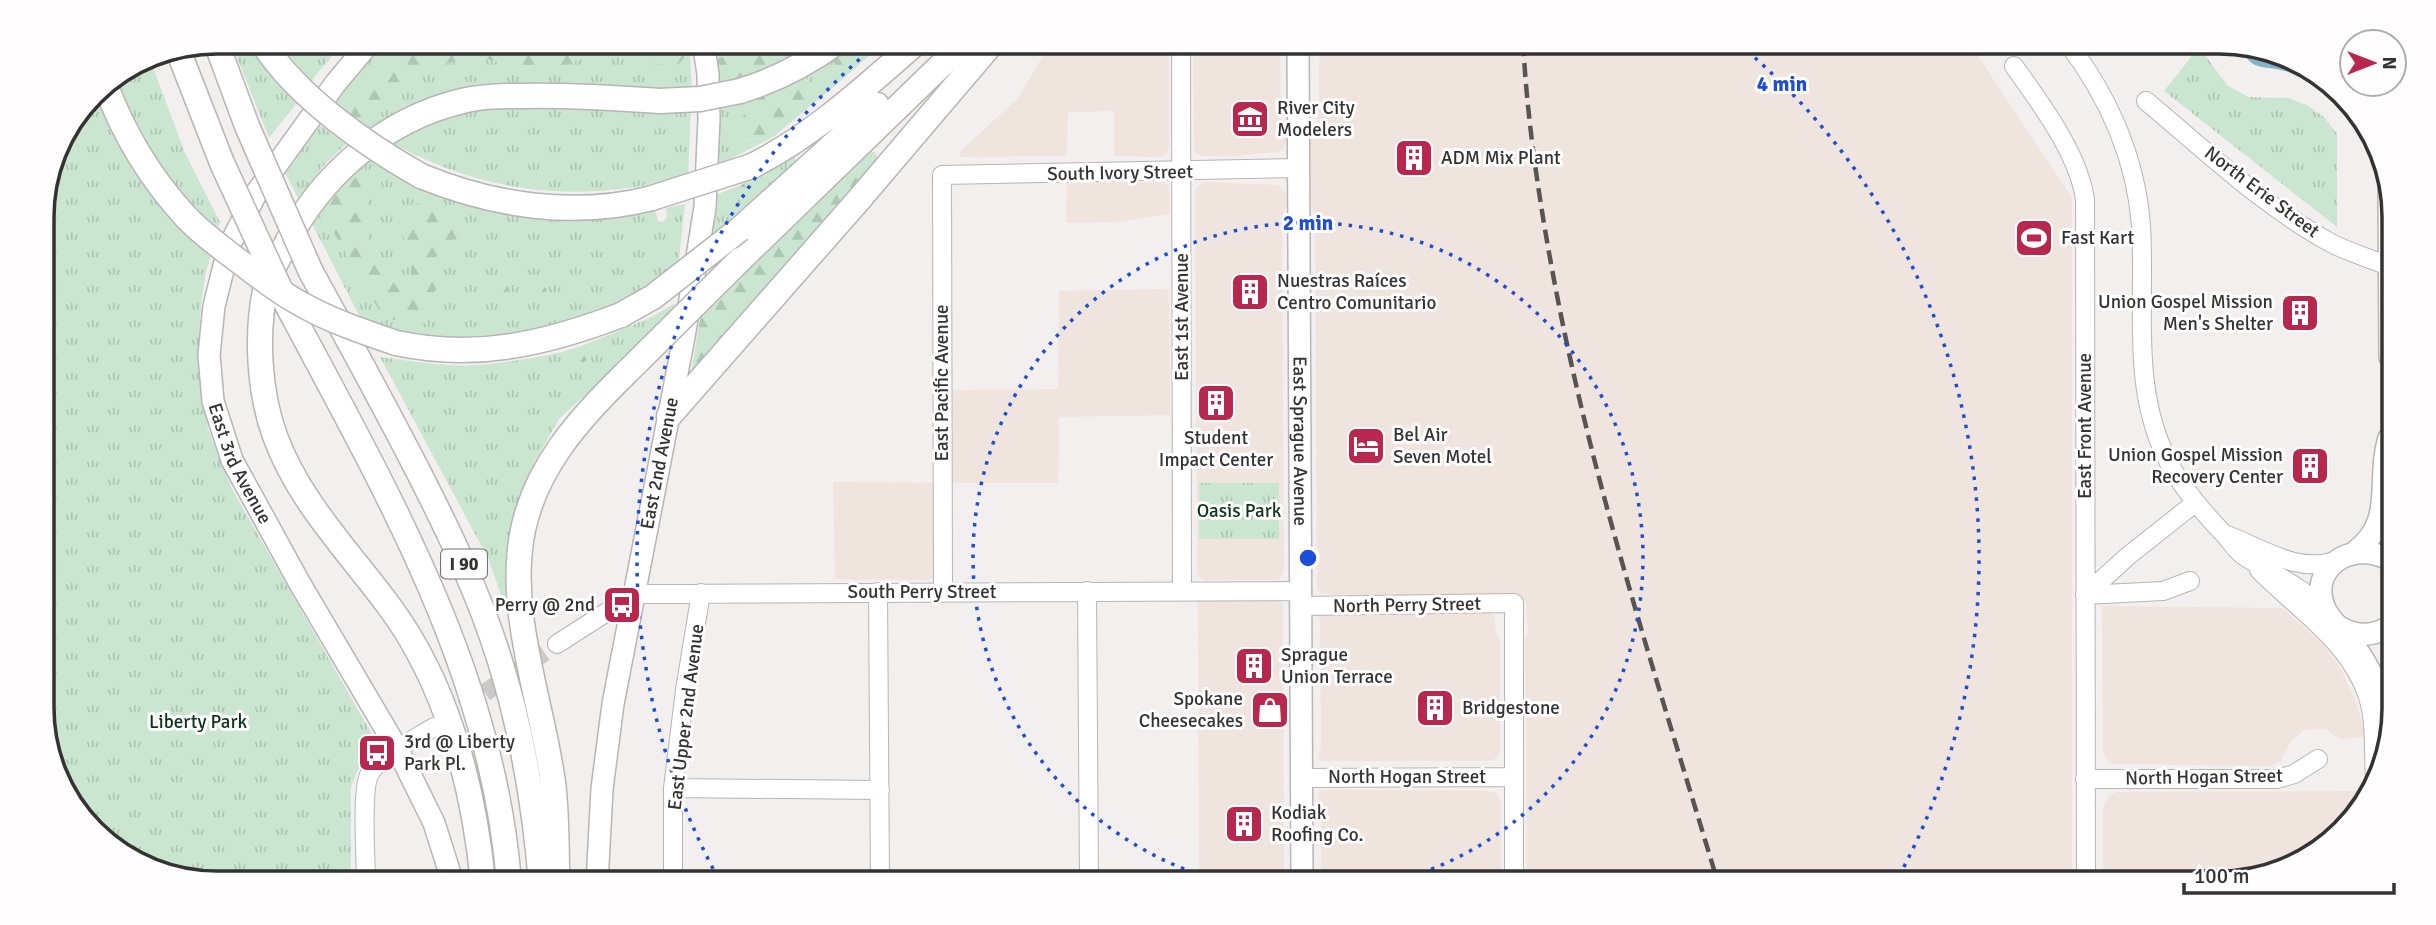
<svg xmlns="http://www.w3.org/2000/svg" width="2436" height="925" font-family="Signika,sans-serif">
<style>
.built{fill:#efe4de}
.grass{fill:url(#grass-tufts);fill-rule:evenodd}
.forest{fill:url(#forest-firs)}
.water{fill:#86b3c5}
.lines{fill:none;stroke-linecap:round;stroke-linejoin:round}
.minor-tunnel{stroke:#cdc9c8;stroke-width:18;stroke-dasharray:18 9;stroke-linecap:butt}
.minor-casing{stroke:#b8b5b3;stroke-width:20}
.major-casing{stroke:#b8b5b3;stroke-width:24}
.highway-casing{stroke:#b8b5b3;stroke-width:27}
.minor{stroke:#fff;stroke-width:18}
.major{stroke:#fff;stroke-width:21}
.highway{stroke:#fff;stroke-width:24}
.rail{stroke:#575554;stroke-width:4.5;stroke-dasharray:14 7;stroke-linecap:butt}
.highway-bridge-casing{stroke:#b8b5b3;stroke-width:27;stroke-linecap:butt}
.highway-bridge{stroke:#fff;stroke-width:24}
.ring{fill:none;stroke:#1d4ed8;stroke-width:3.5;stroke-dasharray:3.5 7}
.labels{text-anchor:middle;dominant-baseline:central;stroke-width:6;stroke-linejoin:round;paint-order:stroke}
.shield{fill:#fffdfd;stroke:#71706f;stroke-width:2}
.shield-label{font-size:18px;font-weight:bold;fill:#343332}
.poi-label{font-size:19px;fill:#343332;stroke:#fffdfd;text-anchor:start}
.street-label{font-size:19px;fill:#343332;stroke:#fffdfd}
.park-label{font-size:19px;fill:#07341a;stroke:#fffdfd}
.rim{fill:none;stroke:#343332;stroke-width:3.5}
.centre{fill:#1d4ed8;stroke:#fffdfd;stroke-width:3.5}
.ring-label{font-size:21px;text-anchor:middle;font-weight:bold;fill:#1d4ed8;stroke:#fffdfd;stroke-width:6;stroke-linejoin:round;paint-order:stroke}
</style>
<defs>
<pattern id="grass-tufts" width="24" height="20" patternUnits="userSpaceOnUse" patternTransform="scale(1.75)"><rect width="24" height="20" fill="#cae6d1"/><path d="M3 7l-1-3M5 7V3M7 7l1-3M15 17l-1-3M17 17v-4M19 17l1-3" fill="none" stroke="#aec6b4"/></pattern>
<pattern id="forest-firs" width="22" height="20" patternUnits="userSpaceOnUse" patternTransform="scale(1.75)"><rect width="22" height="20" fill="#cae6d1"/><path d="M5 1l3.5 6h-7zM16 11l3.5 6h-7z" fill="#aec6b4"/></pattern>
</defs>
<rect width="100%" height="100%" fill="#f3efee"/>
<!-- built -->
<path class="built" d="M1051,42H1169V147L1166,154L1160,157L1114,156V111L1068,112L1067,156L960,157V152L1018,98Z
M1193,42H1280L1281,117L1287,139L1283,149L1277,152L1233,156H1201L1196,154L1194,149Z
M1320,42H1969L2072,198V883H1527L1525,637L1528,631L1526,602L1519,598L1388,597L1322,594L1317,589L1315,215L1311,203L1310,134L1318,121Z
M1067,182H1163L1169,187L1170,214L1116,222L1066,223Z
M1203,182L1278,185L1286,194L1287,205L1282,217L1284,570L1281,578L1277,580H1205L1199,577L1197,572L1195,190Z
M1169,289L1170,415L1059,417L1058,483H953V390L1058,389L1059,291Z
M833,482L935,483V573L933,578L928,580L835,579Z
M1198,599L1277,600L1283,604L1284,883H1199Z
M2102,606L2282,608L2323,645L2340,667L2358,707L2365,737L2340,739L2325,729L2304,730L2291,741L2280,762L2270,766L2114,764L2106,758L2103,750Z
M1489,612L1494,614L1496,633L1500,641V750L1497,758L1489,761H1320L1318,759L1321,746L1320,622L1317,614Z
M1320,790L1490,791L1497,794L1501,801V883H1321V806L1318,799Z
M2365,791L2326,846L2230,883H2103V808L2109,795L2117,792Z"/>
<!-- grass -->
<path class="grass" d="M231,42H248L297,103L269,138Z
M276,42H344L310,82Z
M383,42H404L405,46L342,112L334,105Z
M592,42H644L649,62L677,66L690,52L692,90H457L427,99L366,131L357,124L375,103L398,99L427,65L487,59L524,69L587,55Z
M716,42H788L718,58Z
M2203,42L2205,55L2227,85L2248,97L2288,98L2307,105L2324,117L2337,134V227L2164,91Z
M149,56L185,153L220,222L206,272L201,304L198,360L208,429L233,491L377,743L360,765L351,787V883H218L162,874L85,823L45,741L43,286L51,259L53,237L50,209L45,195L60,140L102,86Z
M831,58L843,79L819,99L805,76Z
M750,98L743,140L773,137L715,167L719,105Z
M458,107L691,108L688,176C577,205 484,195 383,138Z
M320,125L346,144L325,164L298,198L283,169Z
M362,155L406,179L597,218L655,210L658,221L663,222L667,217L666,208L685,204L678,268C597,321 529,343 431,337C409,336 385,328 363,323L308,216ZM369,196L364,230L395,284L411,278V256L417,326L383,317L330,225L314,216Z
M791,156L796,159L795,166L769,189L763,172Z
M741,185L742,214L708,244L713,196Z
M675,303L674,314L559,419L534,463L515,512L508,565L515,622L509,618L488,558L380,357C412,361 445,367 477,365C506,363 534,358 562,352L581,365L587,360L579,347L652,317Z
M1199,483H1279V539H1199Z"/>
<!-- forest -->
<path class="forest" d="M404,42H592L588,55L563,67L524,69L487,59L427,65L398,99L375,103L357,124L342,112L405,46Z
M644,42H688L690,52L677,66L649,63Z
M788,42H793L801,51L752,76L719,84L718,58Z
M852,42H884L843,79L831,58Z
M805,76L819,99L773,137L742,140L734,131L748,109L750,98Z
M870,152H875L878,159L860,183L691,373L701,313Z
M372,172L379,185L369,197L364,230L395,284L411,277V256L398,224L420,201L453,209L461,235L434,258L444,285L421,300L425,323L417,326L383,317L330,226L314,215L343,178Z
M763,172L769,189L742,214L741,185Z
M497,275L509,289L500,301L485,297L486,280Z
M538,280L547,290L538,300L529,295V286Z
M579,347L587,360L581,365L562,352Z"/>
<!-- water -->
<path class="water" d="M2241,46L2274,51L2351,102L2364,132C2349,118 2339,100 2322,89C2313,83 2299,76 2288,72C2266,64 2250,74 2241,46Z"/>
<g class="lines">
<!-- minor-tunnel -->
<path class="minor-tunnel" d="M440,723L557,644"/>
<defs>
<path id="minor" d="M1181,42L1182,591
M2067,42C2108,96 2136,158 2141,226C2146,305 2130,387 2168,461C2182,488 2201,510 2222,532C2231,541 2236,552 2247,558C2276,576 2302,586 2326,612
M2014,66C2040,103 2079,154 2085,200L2086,883
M2146,101C2205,150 2263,206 2331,243C2350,253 2372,259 2391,267
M2227,535C2262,548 2299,575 2337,560
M2259,570C2297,609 2351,642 2368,697C2376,723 2373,751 2375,778
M1087,591L1089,883
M878,592L880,883
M943,592L942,175L1298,168
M2085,595L2128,556L2195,503
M2085,595L2163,591L2190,581
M1300,606L1514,603V883
M557,644L635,594L1300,591
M1301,778L1513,777
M2085,779H2277L2294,774L2318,759
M673,788L880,790
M366,883C366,860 361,793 369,775C377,757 417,738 434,727
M673,883V788L685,690L701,593"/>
<g id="major">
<path id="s1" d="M370,42L335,84L257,192L229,246L214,306L209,355L213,401L232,460L299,582L398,750L434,823L453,883"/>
<path id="s2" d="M1298,42L1302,883"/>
<path d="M2389,188L2390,357"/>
<path d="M2356,551C2396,521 2376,479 2389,438"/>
<path d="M2339,627C2355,636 2370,637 2387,628"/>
<path d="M2385,764C2384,739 2386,713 2378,689C2370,668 2359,651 2345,634C2338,626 2329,618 2325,609C2307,569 2351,539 2388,559"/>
<path id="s3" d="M597,883L602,789L613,704L684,337L705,207L709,119L708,74L703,42"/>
</g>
<path id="highway" d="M740,91C776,80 807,64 837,42
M752,166C814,135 865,87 917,42
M421,176C494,206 575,218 652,198
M740,229L877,105
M740,260L965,42
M311,272C348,339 384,405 419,473C450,534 479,594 499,658C522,731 535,807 541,883
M284,299C382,484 493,670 509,883
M396,343C476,360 545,344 621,315
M669,416L856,203L993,42
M483,883C474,787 447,684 389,606C349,552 298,500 275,436C259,392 256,336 265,290C268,276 277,261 284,248C319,177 383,120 462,101C482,96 504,96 524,96C569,95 615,98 660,101
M557,883C557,849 557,815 553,782C542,702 506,610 523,530C536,467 579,419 623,376"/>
</defs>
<!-- minor casing -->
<use href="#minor" class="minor-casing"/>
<!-- major casing -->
<use href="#major" class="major-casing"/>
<!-- highway casing -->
<use href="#highway" class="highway-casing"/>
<!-- minor -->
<use href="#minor" class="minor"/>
<!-- major -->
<use href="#major" class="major"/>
<!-- highway -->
<use href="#highway" class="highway"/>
<!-- rail -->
<path class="rail" d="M1523,42C1527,115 1537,186 1550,258C1588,471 1656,676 1718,883"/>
<defs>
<path id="highway-bridge" d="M216,42L247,126L311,272
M262,42C296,96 366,145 421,176
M178,50L222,163L281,291
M105,84C123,132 151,179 186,217C204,236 227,252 248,268C265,281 282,294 301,304C331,321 364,332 396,343
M660,101L700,99L740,91
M652,198L752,166
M621,315L653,297L740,229
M623,376L740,260"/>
</defs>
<!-- highway-bridge casing -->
<use href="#highway-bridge" class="highway-bridge-casing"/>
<!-- highway-bridge -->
<use href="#highway-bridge" class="highway-bridge"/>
</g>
<!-- distance rings -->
<g class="ring">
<path d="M1224 882A335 335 0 1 1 1392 882"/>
<path d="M718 878A671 671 0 0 1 877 44M1739 44A671 671 0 0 1 1898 878"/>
</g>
<!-- icons -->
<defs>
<symbol id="museum-square" viewBox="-11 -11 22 22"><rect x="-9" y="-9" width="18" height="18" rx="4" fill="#b8284e" stroke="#fffdfd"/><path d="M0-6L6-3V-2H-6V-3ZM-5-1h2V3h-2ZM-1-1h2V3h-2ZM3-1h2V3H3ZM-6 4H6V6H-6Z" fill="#fff"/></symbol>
<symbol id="building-square" viewBox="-11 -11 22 22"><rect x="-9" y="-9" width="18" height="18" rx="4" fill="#b8284e" stroke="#fffdfd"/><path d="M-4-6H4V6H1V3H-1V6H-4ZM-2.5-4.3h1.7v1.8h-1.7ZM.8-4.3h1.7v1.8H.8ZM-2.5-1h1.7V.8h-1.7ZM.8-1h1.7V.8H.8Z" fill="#fff"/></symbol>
<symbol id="stadium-square" viewBox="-11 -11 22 22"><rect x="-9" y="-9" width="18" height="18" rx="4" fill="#b8284e" stroke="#fffdfd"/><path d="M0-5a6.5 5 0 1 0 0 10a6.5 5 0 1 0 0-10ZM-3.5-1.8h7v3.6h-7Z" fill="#fff"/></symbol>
<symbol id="hotel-square" viewBox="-11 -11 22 22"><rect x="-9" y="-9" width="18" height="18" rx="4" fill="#b8284e" stroke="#fffdfd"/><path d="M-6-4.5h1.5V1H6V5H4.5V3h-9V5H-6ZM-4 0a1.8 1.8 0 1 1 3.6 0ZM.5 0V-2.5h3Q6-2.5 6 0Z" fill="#fff"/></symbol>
<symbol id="bus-square" viewBox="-11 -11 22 22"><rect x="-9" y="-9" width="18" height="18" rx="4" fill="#b8284e" stroke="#fffdfd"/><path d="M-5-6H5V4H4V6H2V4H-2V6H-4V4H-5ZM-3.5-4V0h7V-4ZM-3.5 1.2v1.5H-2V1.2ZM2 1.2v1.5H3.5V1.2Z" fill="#fff"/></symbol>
<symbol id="shop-square" viewBox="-11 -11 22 22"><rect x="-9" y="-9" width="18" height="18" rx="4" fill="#b8284e" stroke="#fffdfd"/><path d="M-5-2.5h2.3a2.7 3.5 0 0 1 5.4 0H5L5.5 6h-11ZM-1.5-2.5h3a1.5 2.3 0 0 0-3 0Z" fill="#fff"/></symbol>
</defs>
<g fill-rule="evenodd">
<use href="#museum-square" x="1228" y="97" width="44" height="44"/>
<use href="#building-square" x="1392" y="136" width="44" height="44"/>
<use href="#stadium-square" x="2012" y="216" width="44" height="44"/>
<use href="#building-square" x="1228" y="270" width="44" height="44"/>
<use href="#building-square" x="2278" y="291" width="44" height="44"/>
<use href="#building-square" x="1194" y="381" width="44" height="44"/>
<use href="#hotel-square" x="1344" y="424" width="44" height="44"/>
<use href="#building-square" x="2288" y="444" width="44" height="44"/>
<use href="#bus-square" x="600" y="583" width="44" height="44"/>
<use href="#building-square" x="1232" y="644" width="44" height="44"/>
<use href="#building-square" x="1413" y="686" width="44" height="44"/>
<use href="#shop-square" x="1248" y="688" width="44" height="44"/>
<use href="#bus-square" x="355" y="731" width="44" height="44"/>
<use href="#building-square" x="1222" y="802" width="44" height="44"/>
</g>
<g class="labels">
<!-- shield labels -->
<rect class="shield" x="441" y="549.5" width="46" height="29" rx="5"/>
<g class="shield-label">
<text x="464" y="564">I 90</text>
</g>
<!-- poi labels -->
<g class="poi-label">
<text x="1277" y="108">River City<tspan x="1277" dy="22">Modelers</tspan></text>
<text x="1441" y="158">ADM Mix Plant</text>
<text x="2061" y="238">Fast Kart</text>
<text x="1277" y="281">Nuestras Raíces<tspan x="1277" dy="22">Centro Comunitario</tspan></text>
<text x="2273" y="302" text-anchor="end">Union Gospel Mission<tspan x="2273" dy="22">Men's Shelter</tspan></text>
<text x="1393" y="435">Bel Air<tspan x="1393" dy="22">Seven Motel</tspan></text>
<text x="1216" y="438" text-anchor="middle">Student<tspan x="1216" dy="22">Impact Center</tspan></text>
<text x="2283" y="455" text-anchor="end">Union Gospel Mission<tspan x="2283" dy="22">Recovery Center</tspan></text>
<text x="595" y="605" text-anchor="end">Perry @ 2nd</text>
<text x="1281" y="655">Sprague<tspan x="1281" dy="22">Union Terrace</tspan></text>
<text x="1243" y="699" text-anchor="end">Spokane<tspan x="1243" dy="22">Cheesecakes</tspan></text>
<text x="1462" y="708">Bridgestone</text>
<text x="404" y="742">3rd @ Liberty<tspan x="404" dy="22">Park Pl.</tspan></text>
<text x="1271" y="813">Kodiak<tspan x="1271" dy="22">Roofing Co.</tspan></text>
</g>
<!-- street labels -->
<g class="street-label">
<text transform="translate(1120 173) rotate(-1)">South Ivory Street</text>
<text transform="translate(2262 192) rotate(37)">North Erie Street</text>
<text transform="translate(1182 317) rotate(-90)">East 1st Avenue</text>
<text transform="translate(942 383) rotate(-90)">East Pacific Avenue</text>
<text transform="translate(2085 426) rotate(-90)">East Front Avenue</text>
<text stroke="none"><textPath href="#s2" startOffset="399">East Sprague Avenue</textPath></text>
<text stroke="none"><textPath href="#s1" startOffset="474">East 3rd Avenue</textPath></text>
<text stroke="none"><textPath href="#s3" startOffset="425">East 2nd Avenue</textPath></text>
<text x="922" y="592">South Perry Street</text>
<text transform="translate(1407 605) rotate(-1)">North Perry Street</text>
<text transform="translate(686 717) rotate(-83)">East Upper 2nd Avenue</text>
<text x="1407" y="777">North Hogan Street</text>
<text transform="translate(2204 777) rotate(-1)">North Hogan Street</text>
</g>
<!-- park labels -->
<g class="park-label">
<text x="1239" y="511">Oasis Park</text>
<text x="198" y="722">Liberty Park</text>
</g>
</g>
<!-- crop -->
<path d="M0 0H2436V925H0ZM217 54H2219A163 163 0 0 1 2382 217V708A163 163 0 0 1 2219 871H217A163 163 0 0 1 54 708V217A163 163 0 0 1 217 54Z" fill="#fffdfd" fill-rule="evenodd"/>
<path class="rim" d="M217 54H2219A163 163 0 0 1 2382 217V708A163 163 0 0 1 2219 871H217A163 163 0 0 1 54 708V217A163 163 0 0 1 217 54Z"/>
<circle cx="1308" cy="558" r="10" class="centre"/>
<g class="ring-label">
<text x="1782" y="91">4 min</text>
<text x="1308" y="230">2 min</text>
</g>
<!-- north arrow -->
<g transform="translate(2373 63) rotate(90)"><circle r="33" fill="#fffdfd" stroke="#aeacac" stroke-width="2"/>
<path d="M0-5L12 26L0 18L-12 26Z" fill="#b8284e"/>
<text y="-10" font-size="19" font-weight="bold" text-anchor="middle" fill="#343332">N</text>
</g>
<!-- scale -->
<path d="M2184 883v10h210v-10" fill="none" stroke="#343332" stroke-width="3.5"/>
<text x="2194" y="883" font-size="21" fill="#343332" stroke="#fffdfd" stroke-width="5" paint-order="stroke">100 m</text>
</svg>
